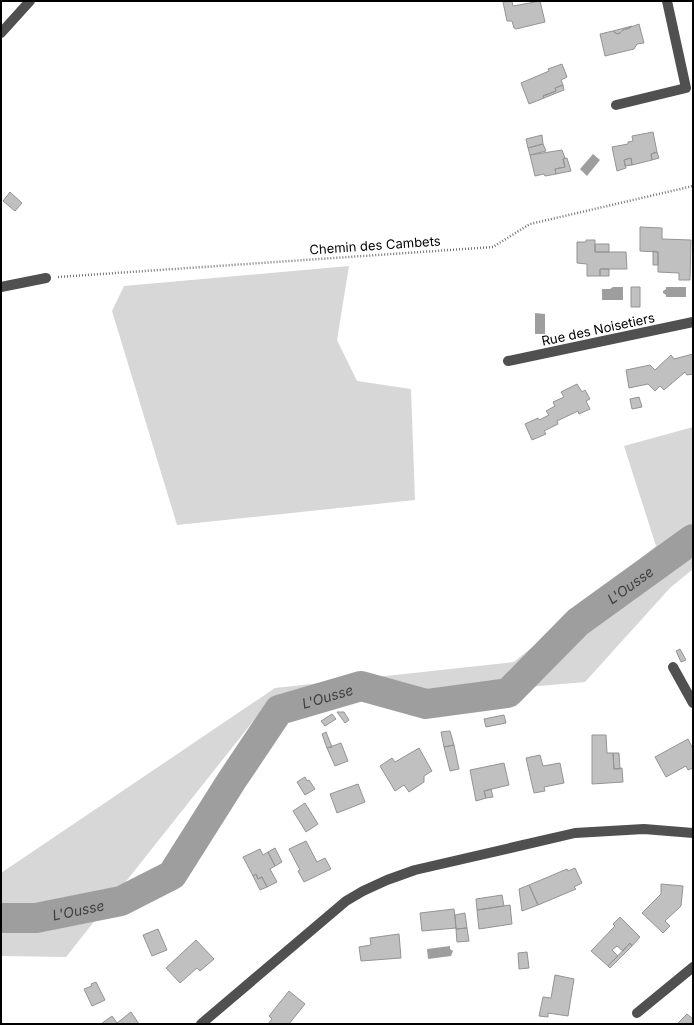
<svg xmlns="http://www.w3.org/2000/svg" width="694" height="1025" font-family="Inter,sans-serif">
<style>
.green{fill:#d7d7d7}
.water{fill:#9e9e9e}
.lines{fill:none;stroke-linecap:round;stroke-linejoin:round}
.river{stroke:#9e9e9e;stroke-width:30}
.building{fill:#c0c0c0;stroke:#949494}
.path{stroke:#727272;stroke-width:2.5;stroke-dasharray:1 2;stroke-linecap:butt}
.minor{stroke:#505050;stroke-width:10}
.labels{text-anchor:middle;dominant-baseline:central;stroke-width:3;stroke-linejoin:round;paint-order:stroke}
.street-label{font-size:13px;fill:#000;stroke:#fff}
.water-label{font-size:14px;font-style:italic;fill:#3f3f3f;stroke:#fff}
</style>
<rect width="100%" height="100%" fill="#fff"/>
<!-- green -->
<path class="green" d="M349,266L337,340L357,381L411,389L415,500L177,525L112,311L124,286Z
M693,427V569L670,588L585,682L262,710L66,957L1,956V873L275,688L514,662L656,546L624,446Z"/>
<!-- water -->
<path class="water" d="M593,154L600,160L587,176L580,169Z
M613,287H623V300H602V289H610Z
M666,287H686V297H666V295L663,293V291L666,289Z
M535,313L545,314V334H535Z
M450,946V949L453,951L451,956L428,959L427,949Z"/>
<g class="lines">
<!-- river -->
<path class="river" id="s1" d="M1,918H36L121,901L172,875L232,780L279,710L361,686L426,704L508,693L578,622L693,539"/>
</g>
<!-- building -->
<path class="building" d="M512,1L513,6L540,1L545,22L516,29L514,28L512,21H507L503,2Z
M639,24L644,43L637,44L634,49L605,56L600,34L613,31L617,34L620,33L623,30Z
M632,26L630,28L623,30L620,33L617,34L613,31Z
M562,64L567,77L561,80L563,85L555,88L556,91L543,96L544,98L529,104L521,83L549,71L548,69Z
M563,85L564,90L544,98L543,96L556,91L555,88Z
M653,132L657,152L651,154L652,160L632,165L631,158L624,160L626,168L617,171L612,147L628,144V142L633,141L632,136Z
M542,135L543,144L528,148L526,139Z
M543,144L546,151L530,155L528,148Z
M562,150L565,158L563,159L565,167L555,169L556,174L545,176L544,174L535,176L530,155Z
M657,152L659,158L652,160L651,154Z
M567,158L571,171L556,174L555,169L565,167L563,159Z
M631,158L632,165L625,166L624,160Z
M10,192L22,203L15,211L3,201Z
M640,227L662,228V239L691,240L690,280H679V273L658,272V252L640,251Z
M586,240H595V252H626L627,269H600V276H587V264L577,263V242H586Z
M595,244H609V252H595Z
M653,251L658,252V265H653Z
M600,269H609V276H600Z
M631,287H640V307H631Z
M693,354V374L687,375L685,372L664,390L660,386L655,391L648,384L629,388L626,370L650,365L655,370L671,355L674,359Z
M577,384L582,392L585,390L590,399L586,401L590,409L579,414L578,411L557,421L558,424L544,431L546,434L532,440L525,424L538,418L539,420L549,415L546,411L555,406L553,402L564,397L561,392Z
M639,397L642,407L632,409L630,399Z
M680,649L686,660L681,662L676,651Z
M337,712H344L349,720L345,723Z
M332,714L336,719L325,726L321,721Z
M504,715L506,723L486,727L484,719Z
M450,731L454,745L444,747L441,732Z
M326,732L332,747L327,748L322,734Z
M592,735H606L607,753H613L614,769L622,768L623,782L592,784Z
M688,739L693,749V768L688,770L686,766L666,777L655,757Z
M341,743L348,761L335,766L327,748Z
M454,745L459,769L450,771L444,747Z
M419,748L432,771L424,776V782L409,792L404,785L395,791L380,766L392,758L395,762Z
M613,753H619L620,769H614Z
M540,755L543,766L560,763L564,783L544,787L545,791L534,793L526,758Z
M504,763L509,785L484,791L486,798L476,801L470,770Z
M305,777L307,781L309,780L315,789L305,795L297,782Z
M358,784L365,802L337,813L330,794Z
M491,789L493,797L486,798L484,791Z
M305,803L318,824L306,832L293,811Z
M306,841L317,862L325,858L331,869L304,882L298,871L300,870L289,849Z
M275,848L282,862L275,866L268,852Z
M260,849L263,855L268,852L275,866L270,869L277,882L267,887L262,877L258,879L256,874L253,876L243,857Z
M575,868L582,883L574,887L576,889L538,905L529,885L567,869L568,871Z
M256,874L258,879L262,877L267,887L260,890L253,876Z
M661,884L683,886L681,906L665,921L670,926L663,933L642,913L661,894Z
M529,885L538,905L522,911L519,889Z
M502,895L504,906L477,910L476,899Z
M510,905L512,924L479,929L477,910Z
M454,909L456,928L422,931L420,913Z
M465,913L467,928L456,929L455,915Z
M620,917L640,937L632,946L630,943L623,951L617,946L612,950L618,956L608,966L591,951L615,926L613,924Z
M467,928L469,941L457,942L456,929Z
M158,929L167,950L152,956L143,935Z
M399,934L401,958L361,961L359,947L371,945L370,938Z
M196,940L214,959L200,971L197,968L180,983L166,968Z
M630,943L632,946L610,968L608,966Z
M527,952L529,968L519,969L518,953Z
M555,975L574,979L568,1016L548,1013V1017L539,1016L543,997L551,998Z
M96,982L105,1000L92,1006L84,989L92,986L91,984Z
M289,991L305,1004L289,1024H268L272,1019L269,1016Z
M131,1012L139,1024H101L112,1016L117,1023Z
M687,1014L693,1019V1024H677Z"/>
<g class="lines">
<!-- path -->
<path class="path" d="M58,277L493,247L530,224L693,186"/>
<!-- minor -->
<path class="minor" d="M1,33L30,1
M616,105L686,88L667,1
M1,287L46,278
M508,361L693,322
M673,667L693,703
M637,1013L693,967
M201,1024L346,901L363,891L387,880L415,870L575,833L644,829L693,833"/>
</g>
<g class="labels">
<!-- street labels -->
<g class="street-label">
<text transform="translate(375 245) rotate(-4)">Chemin des Cambets</text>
<text transform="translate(598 329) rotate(-12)">Rue des Noisetiers</text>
</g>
<!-- water labels -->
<g class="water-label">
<text stroke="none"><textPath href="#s1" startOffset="775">L'Ousse</textPath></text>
<text stroke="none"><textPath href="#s1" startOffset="426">L'Ousse</textPath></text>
<text stroke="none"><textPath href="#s1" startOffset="78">L'Ousse</textPath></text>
</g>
</g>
<!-- border -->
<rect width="694" height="1025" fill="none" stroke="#000000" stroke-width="4"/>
</svg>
